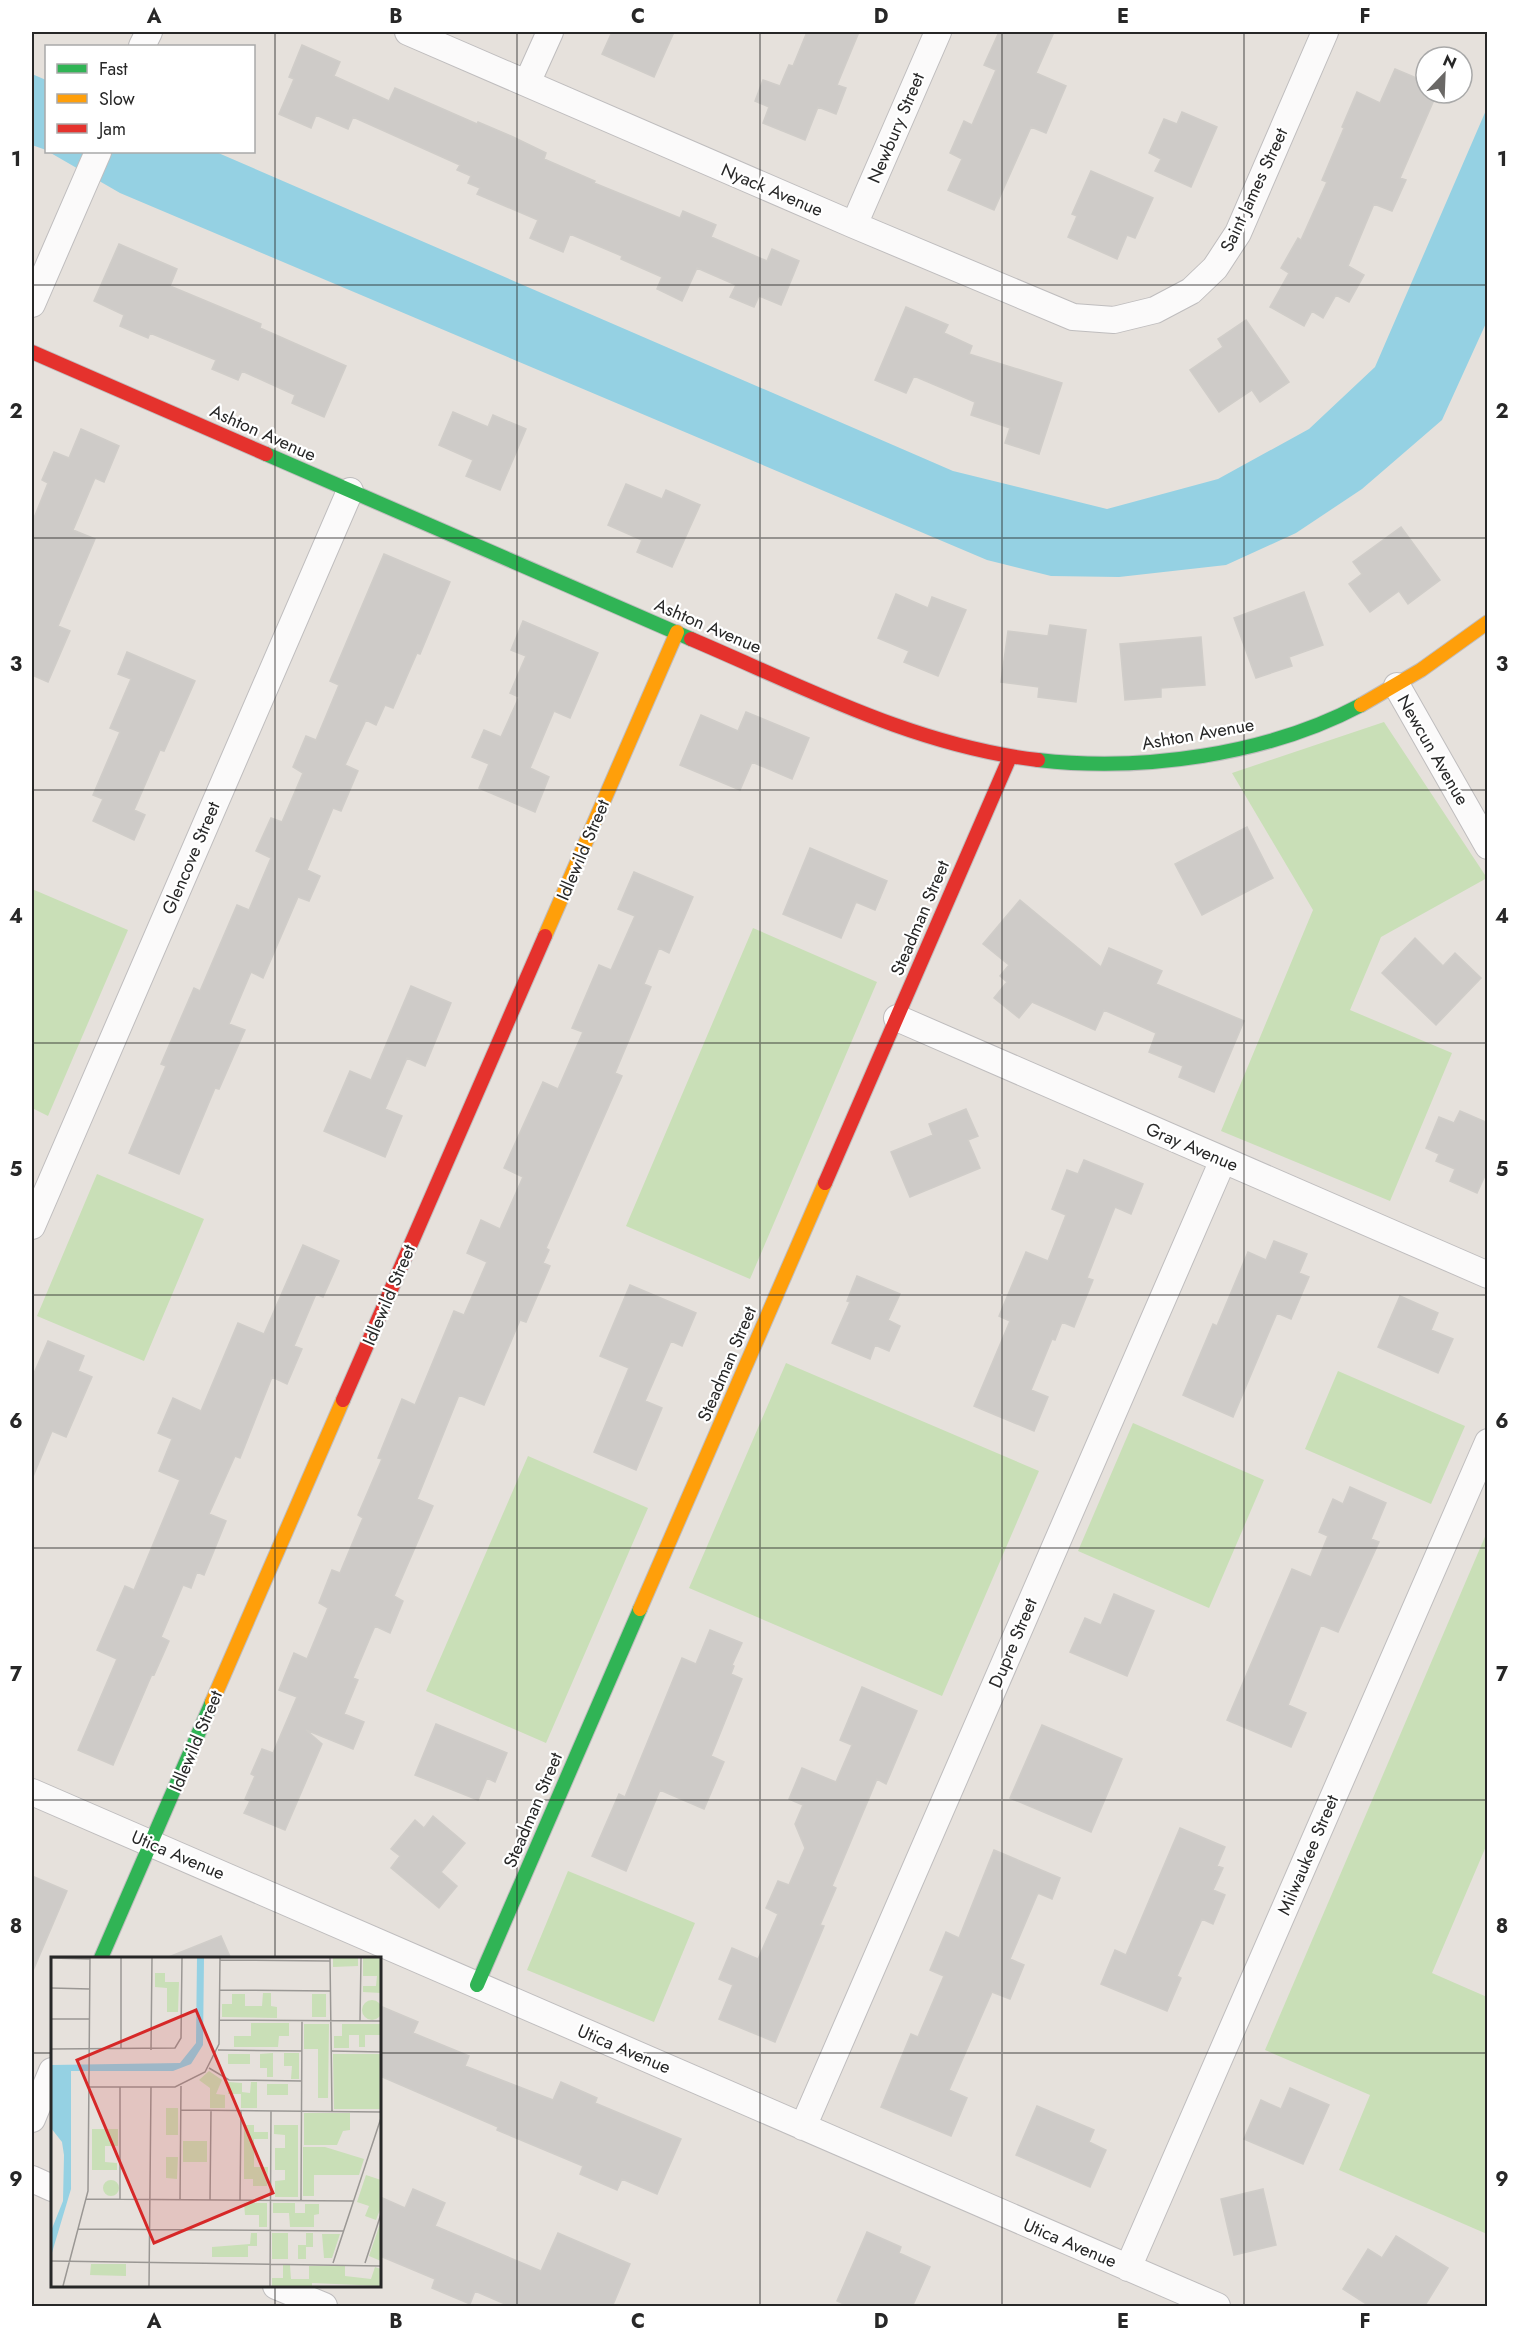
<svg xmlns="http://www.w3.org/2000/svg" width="1519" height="2338" font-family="Jost,sans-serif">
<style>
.green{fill:#c9dfb7}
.water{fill:#95d1e3}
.building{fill:#cecbc8;stroke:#d0cdc9;stroke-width:1.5}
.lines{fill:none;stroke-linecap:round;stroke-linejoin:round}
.street-casing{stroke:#bfbdbe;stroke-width:28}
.fast-casing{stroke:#bfbdbe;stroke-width:16}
.slow-casing{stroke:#bfbdbe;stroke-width:16}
.jam-casing{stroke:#bfbdbe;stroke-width:16}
.street{stroke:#fbfafa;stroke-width:26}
.fast{stroke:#30b455;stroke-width:14}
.slow{stroke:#ff9f0a;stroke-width:14}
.jam{stroke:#e5322d;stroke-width:14}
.grid{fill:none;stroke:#272727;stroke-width:1.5;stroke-opacity:0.55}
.labels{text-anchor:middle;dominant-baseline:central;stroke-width:4.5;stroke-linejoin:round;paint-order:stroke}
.street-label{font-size:18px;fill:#272727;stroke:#fff}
.inset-road{fill:none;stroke:#9a9794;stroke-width:1.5}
.view{fill:#d62828;fill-opacity:0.15;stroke:#d62828;stroke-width:3}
.inset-edge{fill:none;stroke:#272727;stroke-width:3}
.neatline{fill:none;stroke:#272727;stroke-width:2}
.grid-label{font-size:20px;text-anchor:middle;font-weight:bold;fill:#272727}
</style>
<rect width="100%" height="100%" fill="#e6e1dc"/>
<!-- green -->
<path class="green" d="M1384,722L1487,878L1381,937L1350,1010L1452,1053L1390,1201L1221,1131L1313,910L1232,773Z
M32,889L128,930L48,1116L32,1108Z
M753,928L877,982L750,1279L626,1226Z
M97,1174L204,1219L144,1361L37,1316Z
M786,1363L1039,1471L942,1696L689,1588Z
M1338,1371L1465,1426L1431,1504L1305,1449Z
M1133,1423L1264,1480L1209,1608L1078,1551Z
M528,1456L648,1508L546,1743L426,1691Z
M1487,1532V1844L1432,1973L1487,1997V2234L1339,2170L1370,2095L1265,2050Z
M568,1871L695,1923L654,2022L527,1970Z"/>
<!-- water -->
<path class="water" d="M32,74L46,80V150L32,145Z
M1487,108V321L1442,420L1362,489L1296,533L1226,565L1119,577L1051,576L987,560L120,193L49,152H216L953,471L1107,509L1218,479L1309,429L1375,367Z"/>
<!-- building -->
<path class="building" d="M612,32H674L654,77L602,54Z
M807,32H859L837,85L846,88L836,114L818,107L805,140L763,123L769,107L755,101L763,80L780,86L789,65L793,66Z
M999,32H1054L1036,73L1066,86L1046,133L1031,127L994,210L948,190L962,159L950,153L964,121L972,125L996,70L984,65Z
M302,45L340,62L334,76L389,101L395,88L477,124L478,122L511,136L546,153L544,159L595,181L594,183L680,218L683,211L716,225L711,237L767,261L772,249L799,261L781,305L759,296L754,307L730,297L736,285L697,268L682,301L657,289L662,277L621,259L622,256L570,234L563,252L530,238L538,220L477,194L480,188L468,183L471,176L457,170L460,165L353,117L348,129L316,115L311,128L279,114L294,79L289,77Z
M1395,69L1426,82V93H1437L1400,178L1406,180L1392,211L1374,204L1348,266L1364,275L1349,302L1336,295L1323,318L1312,311L1304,326L1270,307L1289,273L1281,268L1298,238L1301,240L1327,182L1322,180L1344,128L1342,127L1357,92L1380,103Z
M1182,112L1217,127L1191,187L1155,171L1161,159L1149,153L1164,119L1177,124Z
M1091,171L1153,198L1135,238L1127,235L1117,259L1068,237L1077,216L1072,214Z
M119,244L177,269L170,286L261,324L260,328L346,366L324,417L292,403L295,395L242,371L238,380L212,369L216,360L150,333L148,338L120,326L124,315L94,301Z
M906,307L948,325L944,333L972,346L969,354L1062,383L1039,454L1005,443L1010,428L971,415L975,402L914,376L906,393L875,380Z
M1246,320L1289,382L1260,402L1252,390L1219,412L1190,370L1223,347L1218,339Z
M453,412L488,427L493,415L526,429L500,490L466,476L473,460L439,445Z
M81,429L119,446L104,482L95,478L73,530L95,539L58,626L70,631L48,682L32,675V523L48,483L42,480L54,452L69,458Z
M626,484L662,499L666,490L700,505L672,567L637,552L642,540L608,525Z
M1401,527L1440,580L1408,604L1399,591L1370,612L1349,584L1362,574L1353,562Z
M384,554L450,582L420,654L417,653L393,708L385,705L376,725L366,720L345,765L358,771L341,811L333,808L307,870L320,876L309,901L298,897L263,978L251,972L229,1024L245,1030L219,1089L215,1088L179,1174L129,1153L166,1066L161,1064L194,988L200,991L237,905L249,910L271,858L256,851L271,818L282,822L303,773L293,767L306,736L316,740L339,685L330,681Z
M1304,592L1323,645L1289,657L1292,666L1256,678L1234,618Z
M896,594L928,608L932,597L966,610L938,676L904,662L909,651L878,638Z
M523,621L598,653L570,718L554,711L530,768L549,777L535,812L479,788L489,764L472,757L484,730L501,737L519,697L510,693L526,656L511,650Z
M1050,625L1086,630L1076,702L1038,697L1039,687L1001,682L1008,631L1048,636Z
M1201,637L1205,685L1161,688V697L1125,700L1120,644Z
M127,652L195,681L164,751L160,750L134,810L145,815L134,840L93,821L103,799L93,795L120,732L110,728L131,679L118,674Z
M746,712L809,738L792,779L752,762L740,790L680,765L701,715L738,731Z
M1247,827L1273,878L1202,915L1175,864Z
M810,848L887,881L875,910L856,902L841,938L783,914Z
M634,872L693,897L669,953L659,948L644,984L651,987L615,1073L622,1076L546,1248L549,1250L543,1263L550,1266L526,1322L520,1320L484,1405L459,1395L417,1499L433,1506L394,1596L403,1601L390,1633L375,1626L353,1678L358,1680L344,1714L364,1722L353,1749L306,1730L322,1744L285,1830L244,1813L250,1801L245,1799L255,1776L251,1774L262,1749L273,1753L297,1697L279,1690L294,1653L307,1659L328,1608L319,1603L332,1570L340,1573L363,1518L358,1515L382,1459L378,1458L402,1399L415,1405L454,1311L464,1315L487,1262L467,1253L481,1220L500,1229L523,1177L504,1168L543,1082L558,1089L583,1032L572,1028L599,965L611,970L635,916L618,909Z
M1020,900L1101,967L1109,948L1162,971L1156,984L1244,1021L1214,1092L1179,1077L1183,1066L1149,1052L1156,1033L1104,1010L1095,1030L1032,1002L1019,1018L994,998L1007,982L1000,976L1009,965L983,944Z
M1415,938L1443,966L1455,953L1481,978L1436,1025L1382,973Z
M411,986L451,1003L425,1066L407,1058L385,1109L402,1116L385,1157L324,1131L350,1071L371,1080Z
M966,1109L978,1136L968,1140L980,1168L910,1197L891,1152L933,1135L929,1124Z
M1460,1111L1488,1123V1169L1477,1193L1450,1181L1455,1169L1436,1161L1439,1154L1426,1148L1439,1117L1454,1123Z
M1084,1160L1143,1184L1131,1214L1115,1207L1087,1278L1093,1280L1074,1327L1062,1322L1055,1340L1052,1339L1031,1390L1048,1397L1034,1431L974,1406L1010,1321L999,1316L1026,1252L1048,1261L1066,1215L1052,1209L1067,1170L1078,1174Z
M1274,1241L1307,1254L1299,1273L1309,1277L1291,1319L1277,1313L1233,1417L1183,1395L1213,1324L1217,1326L1248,1252L1266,1260Z
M303,1245L339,1261L323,1297L316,1294L294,1346L302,1349L287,1384L272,1377L240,1458L235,1456L209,1514L226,1521L204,1575L197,1572L191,1588L183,1585L161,1637L169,1641L154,1675L152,1674L113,1765L78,1750L117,1659L97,1650L125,1586L134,1590L180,1480L159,1471L172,1439L158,1433L173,1398L201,1411L238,1323L264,1334Z
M857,1276L900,1294L888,1320L900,1326L889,1351L875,1345L870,1359L832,1343L850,1302L847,1301Z
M630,1285L696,1313L682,1346L671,1341L645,1401L662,1408L636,1470L594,1452L629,1368L600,1356Z
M1400,1296L1438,1313L1431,1330L1453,1339L1438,1373L1378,1347Z
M48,1341L84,1356L78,1371L92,1377L66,1437L52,1431L32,1479V1378Z
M1350,1487L1386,1503L1371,1539L1379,1542L1338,1632L1321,1625L1288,1705L1306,1713L1291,1747L1227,1720L1292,1569L1311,1577L1328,1536L1319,1532L1333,1499L1343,1504Z
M1114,1594L1154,1611L1127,1676L1070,1652L1085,1618L1101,1625Z
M710,1630L742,1643L732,1665L734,1666L731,1674L742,1679L711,1756L724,1762L704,1809L660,1790L626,1871L592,1856L619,1794L625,1797L682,1658L696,1664Z
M862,1687L917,1711L886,1784L877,1779L832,1886L836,1888L820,1925L824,1926L775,2042L719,2019L733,1985L719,1979L732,1948L758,1959L778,1914L766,1908L778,1881L789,1885L805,1848L795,1824L803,1805L789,1799L802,1768L836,1782L852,1745L840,1740Z
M436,1724L507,1753L495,1782L487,1778L478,1800L415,1775Z
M1042,1725L1122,1759L1091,1832L1010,1798Z
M433,1816L465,1843L441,1872L457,1886L439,1908L391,1868L400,1856L391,1849L415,1820L424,1828Z
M1180,1828L1225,1847L1217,1866L1223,1868L1213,1890L1225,1895L1213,1924L1202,1919L1177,1976L1181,1978L1167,2011L1101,1984L1115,1950L1126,1955Z
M994,1850L1060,1878L1052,1899L1038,1893L1010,1959L1024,1965L1010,1999L992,1992L949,2090L967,2098L951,2136L881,2107L911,2034L918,2037L944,1976L930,1970L946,1932L959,1938Z
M32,1876L67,1891L32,1973Z
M221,1936L231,1959H167L166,1958Z
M380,2006L418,2022L413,2033L469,2056L465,2066L553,2100L561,2082L597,2098L595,2103L681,2139L657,2194L622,2179L617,2190L580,2174L583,2166L497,2130L498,2127L380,2076Z
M1290,2088L1329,2105L1303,2164L1244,2139L1261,2100L1281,2109Z
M1037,2106L1094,2130L1089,2142L1106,2150L1090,2187L1016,2155Z
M413,2189L445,2203L435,2226L541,2271L558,2233L630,2264L612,2307H512L475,2291L470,2304L432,2288L435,2279L380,2256V2197L405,2208Z
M1263,2189L1276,2245L1234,2255L1221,2199Z
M867,2232L901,2247L899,2253L930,2267L912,2307H850L837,2301Z
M1396,2236L1448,2268L1424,2307H1371L1343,2289L1368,2249L1382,2258Z"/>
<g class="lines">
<defs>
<path id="street" d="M408,32L854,225L1073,317L1114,320L1155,310L1191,291L1215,268L1238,233L1325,32
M142,46L149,32
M527,83L550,32
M854,225L938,32
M32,304L98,152
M1397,686L1488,846
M897,1018L1488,1275
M32,1226L350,491
M32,1792L1217,2306
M32,2119L52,2071
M803,2127L1223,1160
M32,2179L52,2188
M1128,2268L1488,1442
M276,2286L324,2306"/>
<path id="fast" d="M266,454L691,639
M1038,760C1142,772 1267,755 1361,705
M101,1958L212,1702
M477,1985L640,1609"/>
<path id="slow" d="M1361,705L1421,670L1488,622
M545,936L677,632
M640,1609L825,1183
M212,1702L343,1400"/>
<path id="jam" d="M32,352L266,454
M691,639C804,687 915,746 1038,760
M825,1183L1010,757
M343,1400L545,936"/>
</defs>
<!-- street casing -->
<use href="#street" class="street-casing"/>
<!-- fast casing -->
<use href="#fast" class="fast-casing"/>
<!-- slow casing -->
<use href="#slow" class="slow-casing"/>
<!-- jam casing -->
<use href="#jam" class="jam-casing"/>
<!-- street -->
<use href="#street" class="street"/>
<!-- fast -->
<use href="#fast" class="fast"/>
<!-- slow -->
<use href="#slow" class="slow"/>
<!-- jam -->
<use href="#jam" class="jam"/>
</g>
<!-- grid -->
<path class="grid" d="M275,32V1958M517,32V2306M760,32V2306M1002,32V2306M1244,32V2306M32,285H1488M32,538H1488M32,790H1488M32,1043H1488M32,1295H1488M32,1548H1488M32,1800H1488M32,2053H52M380,2053H1488M275,2286V2306"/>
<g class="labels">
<!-- street labels -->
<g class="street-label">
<text transform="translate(896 128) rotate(-67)">Newbury Street</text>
<text transform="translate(772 190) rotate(23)">Nyack Avenue</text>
<text transform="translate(1254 190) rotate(-65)">Saint James Street</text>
<text transform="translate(263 433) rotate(24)">Ashton Avenue</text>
<text transform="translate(708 626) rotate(23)">Ashton Avenue</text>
<text transform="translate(1198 734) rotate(-10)">Ashton Avenue</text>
<text transform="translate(1433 750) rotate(60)">Newcun Avenue</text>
<text transform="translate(583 850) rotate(-67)">Idlewild Street</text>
<text transform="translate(191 858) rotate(-67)">Glencove Street</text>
<text transform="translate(920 918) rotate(-67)">Steadman Street</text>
<text transform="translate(1192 1147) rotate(23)">Gray Avenue</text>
<text transform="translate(389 1295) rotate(-67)">Idlewild Street</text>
<text transform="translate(727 1364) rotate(-67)">Steadman Street</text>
<text transform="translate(1013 1643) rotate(-67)">Dupre Street</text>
<text transform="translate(196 1741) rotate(-67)">Idlewild Street</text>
<text transform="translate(533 1810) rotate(-67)">Steadman Street</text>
<text transform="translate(178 1855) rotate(23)">Utica Avenue</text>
<text transform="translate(1308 1855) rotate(-67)">Milwaukee Street</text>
<text transform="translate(624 2049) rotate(23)">Utica Avenue</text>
<text transform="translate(1070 2243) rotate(23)">Utica Avenue</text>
</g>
</g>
<!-- overview -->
<g transform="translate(51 1957)">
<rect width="330" height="330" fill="#e6e1dc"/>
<path d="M282,1H307V9L282,10ZM312,1H330V36L312,35V29H325L326,19H312ZM104,16H114V25H128L127,55H116V31L104,30ZM212,36H220V49L226,50V61L171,60V47H181V37H194V49H211ZM261,37H275V60H261ZM311 53a10 10 0 1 1 20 0a10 10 0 1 1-20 0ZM200,66H238V79H228L227,90H183V79H200ZM253,67H278L277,141H267V92H253ZM291,67H330V78H314V90H308V78H298V91H283V79H291ZM222,96V120H216V111H209V97ZM233,96H248V122H240L241,109H233ZM177,97H199V107H177ZM282,97H330V152H283ZM158,114L171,123L165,137L174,138V151H159V131L148,123ZM177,125L191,126V135L199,136L200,125H206V151H190V137H177ZM216,127H237V138H216ZM115,151H127V178H115ZM253,156H299V173L292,174L286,188H253ZM193,168H203V175H217V182H203V210H217L216,229H202V222H193ZM223,168H247V240H224V224L234,223V213H224V191H234V178L223,177ZM41,172H67V189H54V205L66,206V213H41ZM132,184H156V205H132ZM252,190H274L313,202L308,218H263V239H252ZM115,200H127L126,222L115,221ZM315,218L330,223V250L325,263L314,259L318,249L306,245ZM52 231a8 8 0 1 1 16 0a8 8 0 1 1-16 0ZM193,246H216V270H208V258H194ZM222,246H244V256H254V247H268V257L263,258V270H239L238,256H222ZM330,264V304L318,299ZM200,276H206V289H197V300H161V290L199,287ZM221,276H237V302H221ZM255,276H262V290H255V302H247V288H255ZM271,277H289L281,301H273ZM40,307H75V319L39,318ZM232,308H239L240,322H258V309H294V319L320,322L324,310L330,312V329L261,326V329H221V321H232Z" fill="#c9dfb7"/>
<path d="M146,1H153L152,88L140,107L122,114H20V232L0,299V274L12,244L13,198L11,185L0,171V108L129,106L145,86Z" fill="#95d1e3"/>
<path class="inset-road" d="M0,1L39,2M279,1L281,154M169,3L279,4M0,31L39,32M168,33L279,34M0,62H39M168,63L330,64M309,64L310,1M0,92L124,91L130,81L131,1M70,92V1M100,93L101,1M167,93L251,94M281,94L330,95M158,111L178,123L251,124M38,130H124L154,115L168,87L169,1M130,153L330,155M35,242L302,244M69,242V130M129,243L130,129M159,243L160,154M189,243L190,154M250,244L251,64M27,272L293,274M0,304L330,309M282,306L330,161M314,306L330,257M12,329L37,234L39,1M98,329L100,130M219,329L220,154"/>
<path class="view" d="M145,53L222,236L103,286L26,103Z"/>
<rect width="330" height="330" class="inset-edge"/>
</g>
<!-- border -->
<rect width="1519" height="2338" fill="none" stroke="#ffffff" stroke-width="66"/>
<!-- legend -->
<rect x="45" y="45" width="210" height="108" fill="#ffffff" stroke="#a9a9a9" stroke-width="1.5"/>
<rect x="57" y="64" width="30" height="9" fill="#30b455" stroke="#a9a9a9" stroke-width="1.5"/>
<text x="99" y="75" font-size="18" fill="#272727">Fast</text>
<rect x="57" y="94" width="30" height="9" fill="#ff9f0a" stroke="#a9a9a9" stroke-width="1.5"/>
<text x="99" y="105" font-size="18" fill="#272727">Slow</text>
<rect x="57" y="124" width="30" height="9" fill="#e5322d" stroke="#a9a9a9" stroke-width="1.5"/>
<text x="99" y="135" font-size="18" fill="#272727">Jam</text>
<!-- north arrow -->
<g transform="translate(1444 75) rotate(23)"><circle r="28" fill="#ffffff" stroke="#a9a9a9" stroke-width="1.5"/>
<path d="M0-4.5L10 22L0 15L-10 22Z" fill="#6a6866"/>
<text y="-9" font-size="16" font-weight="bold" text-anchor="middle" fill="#272727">N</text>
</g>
<rect x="33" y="33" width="1453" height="2272" class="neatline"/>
<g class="grid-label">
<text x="154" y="23">A</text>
<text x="396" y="23">B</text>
<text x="638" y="23">C</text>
<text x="881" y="23">D</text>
<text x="1123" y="23">E</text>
<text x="1365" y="23">F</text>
<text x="16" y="166">1</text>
<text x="1502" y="166">1</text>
<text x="16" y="418">2</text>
<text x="1502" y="418">2</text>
<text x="16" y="671">3</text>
<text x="1502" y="671">3</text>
<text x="16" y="923">4</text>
<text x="1502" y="923">4</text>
<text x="16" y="1176">5</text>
<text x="1502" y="1176">5</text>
<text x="16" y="1428">6</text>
<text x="1502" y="1428">6</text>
<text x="16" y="1681">7</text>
<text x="1502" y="1681">7</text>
<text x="16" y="1933">8</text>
<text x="1502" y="1933">8</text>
<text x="16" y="2186">9</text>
<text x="1502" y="2186">9</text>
<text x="154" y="2328">A</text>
<text x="396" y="2328">B</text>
<text x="638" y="2328">C</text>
<text x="881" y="2328">D</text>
<text x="1123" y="2328">E</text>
<text x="1365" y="2328">F</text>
</g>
</svg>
